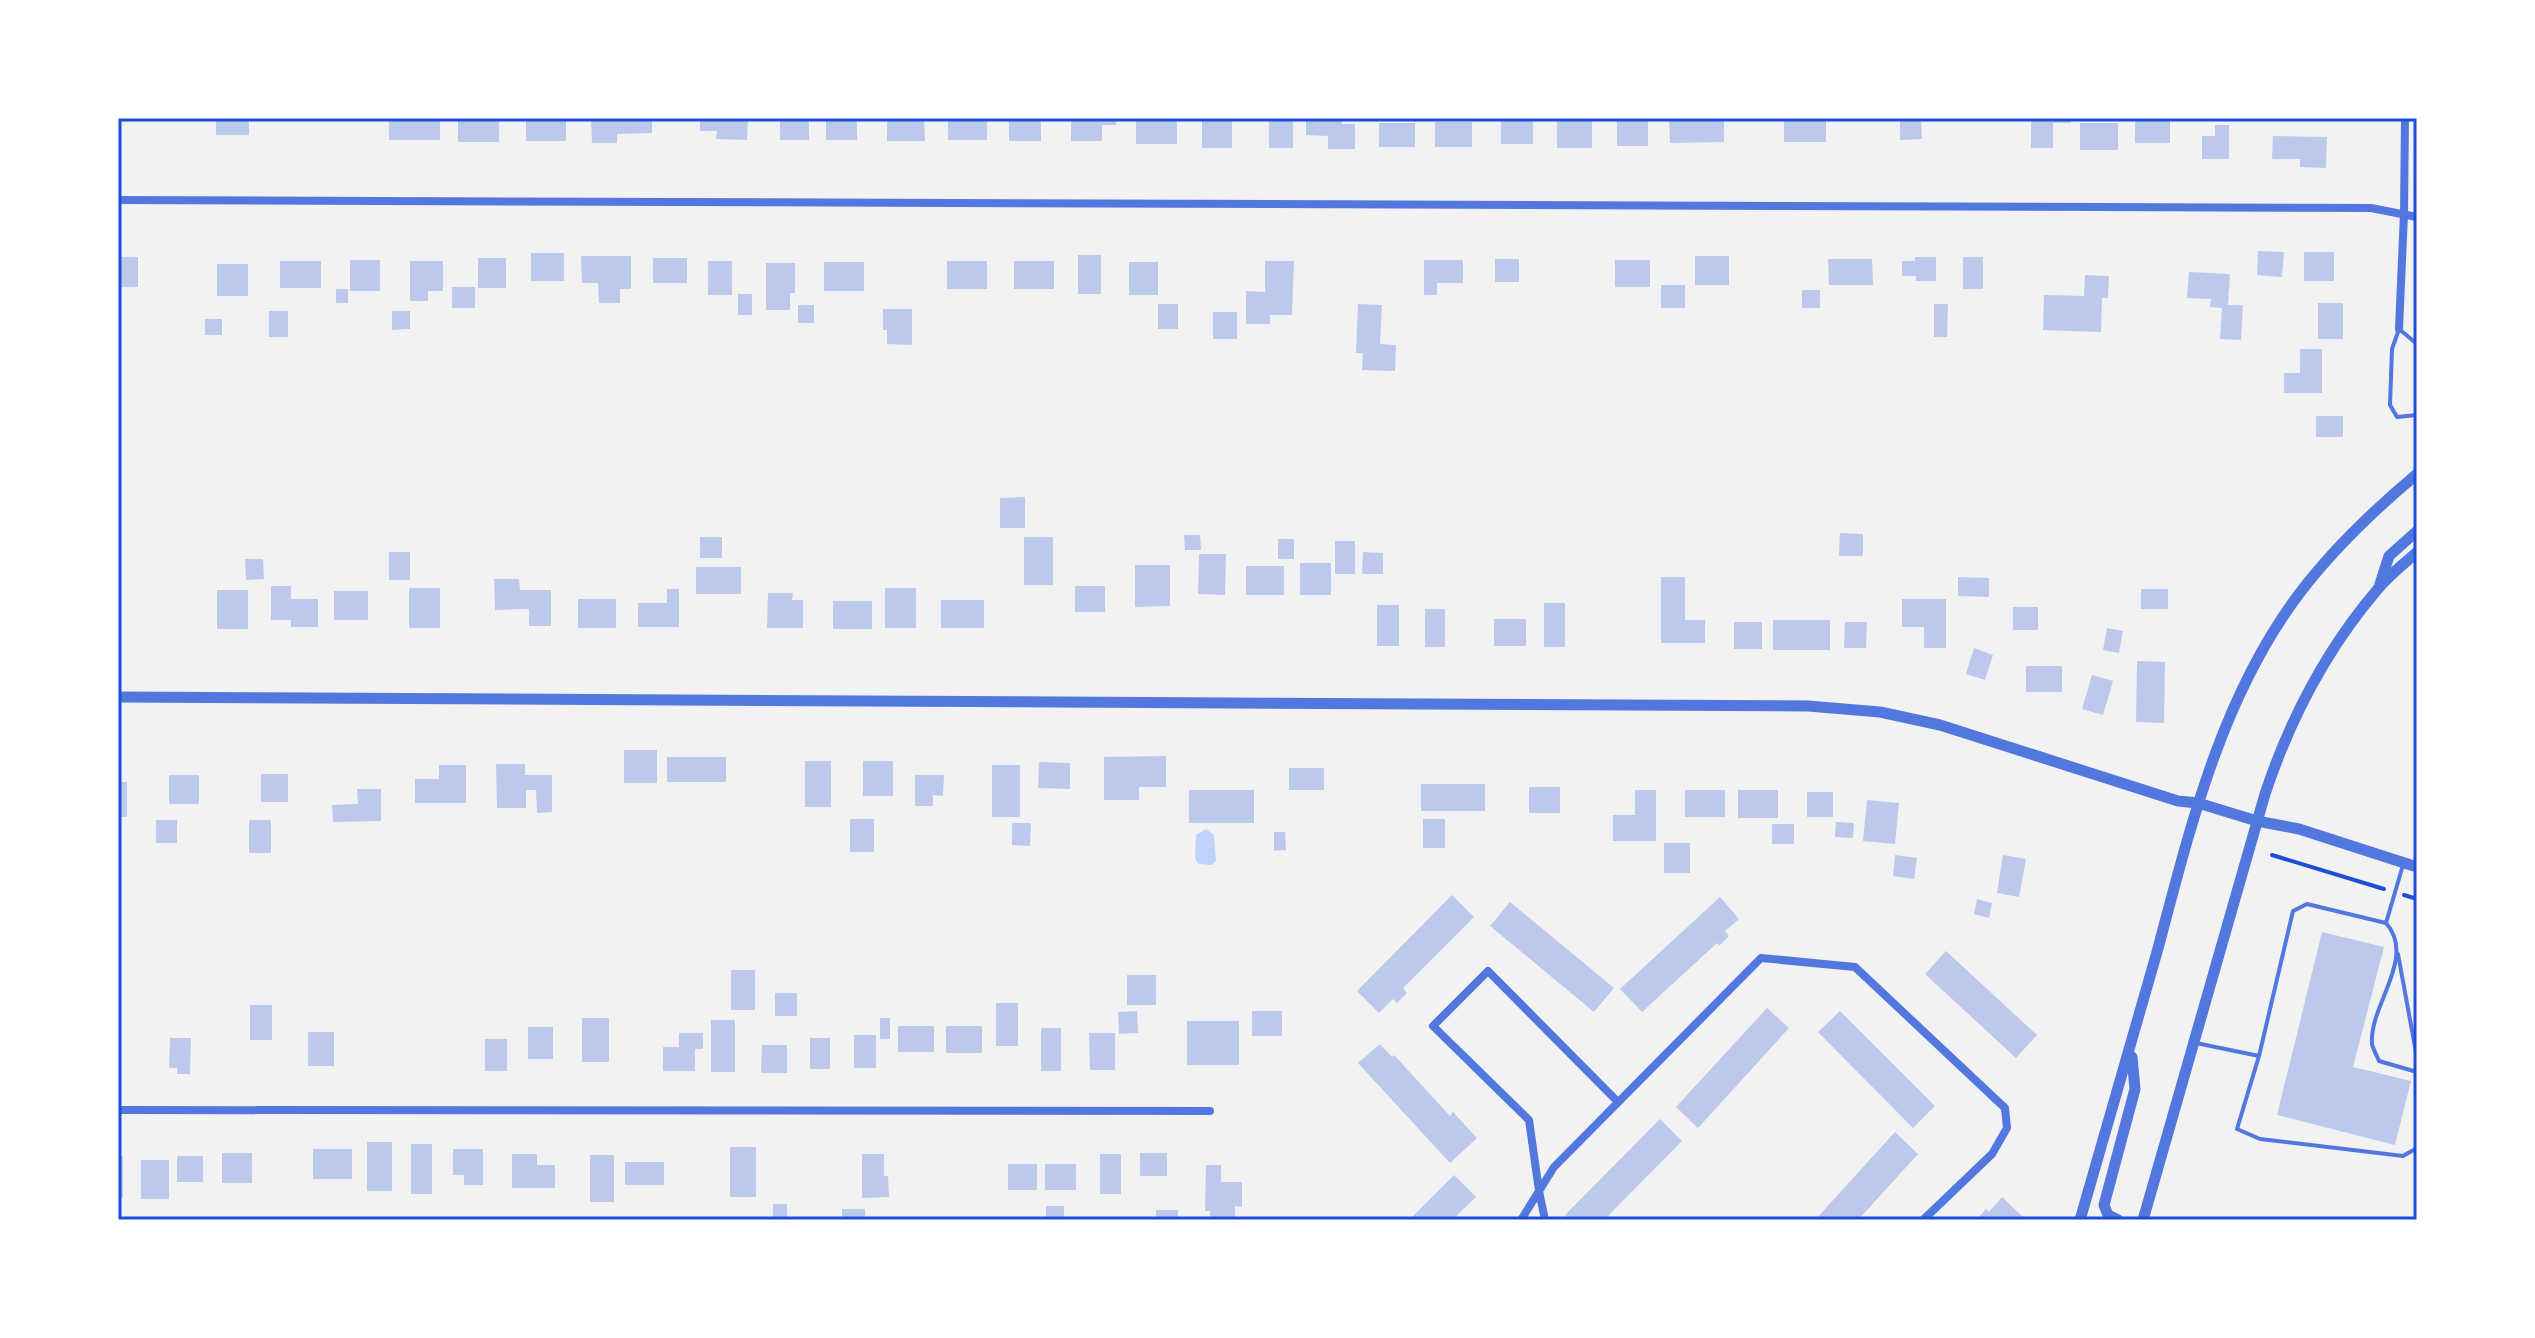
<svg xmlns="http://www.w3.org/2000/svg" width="2535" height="1338" font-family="Jost,sans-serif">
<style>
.water{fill:#bfd3fe}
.building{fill:#bdc9ec}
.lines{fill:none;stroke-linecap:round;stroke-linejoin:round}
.path{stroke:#1d4ed8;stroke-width:4}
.service{stroke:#5277de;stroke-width:4}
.minor{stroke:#5277de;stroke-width:8}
.tertiary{stroke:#5277de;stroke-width:11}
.neatline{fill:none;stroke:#1d4ed8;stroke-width:3}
</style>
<rect width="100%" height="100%" fill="#f2f2f2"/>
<!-- water -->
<path class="water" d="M1206,829L1214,835L1216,861L1212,865L1199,864L1195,859L1196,835Z"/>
<!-- building -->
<path class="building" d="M216,118H249V135H216Z
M389,118H440V140H389Z
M458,118H499V142H458Z
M526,118H566V141H526Z
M591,118H652V133L617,134V143H592Z
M700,118H748L747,140L716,139L717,131H700Z
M780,118H809V140H780Z
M826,118H857V140H826Z
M887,118L924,119L925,141H887Z
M948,118H987V140H948Z
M1009,118H1041V141H1009Z
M1071,118H1116V125H1102V141H1071Z
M1136,118H1177V144H1136Z
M1202,118H1232V148H1202Z
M1269,118H1293V148H1269Z
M1306,118H1343L1342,124H1355V149H1328V136L1306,135Z
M1501,118H1533V144H1501Z
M1617,118H1648V146H1617Z
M1669,118H1724V142L1670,143Z
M1784,118H1826V142H1784Z
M1900,118H1921L1922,139L1900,140Z
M2031,118H2071V123H2053V148H2031Z
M2135,118H2170V143H2135Z
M1557,120H1592V148H1557Z
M1435,122H1472V147H1435Z
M1379,123H1415V147H1379Z
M2080,123H2118V150H2080Z
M2215,125H2229V159H2202V136H2215Z
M2273,136L2327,137L2326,168L2300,167V159H2272Z
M2258,251L2284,252L2282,277L2257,275Z
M2304,252H2334V281H2304Z
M531,253H564V281H531Z
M1078,255H1101V294H1078Z
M581,256H631V289H620V303H599L598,283H582Z
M1695,256H1729V285H1695Z
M118,257H138V287H118Z
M1915,257H1936V281H1916V276H1902V261H1915Z
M1963,257H1983V289H1963Z
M478,258H506V288H478Z
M653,258H687V283H653Z
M1495,259H1519V282H1495Z
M1828,259H1872L1873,285H1829Z
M350,260H380V291H350Z
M1424,260H1463V283H1437V295H1424Z
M1615,260H1650V287H1615Z
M280,261H321V288H280Z
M410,261H443V291H428V301H410Z
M708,261H732V295H708Z
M947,261H987V289H947Z
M1014,261H1054V289H1014Z
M1265,261H1294L1292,315H1270V324H1246V291L1265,292Z
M824,262H864V291H824Z
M1129,262H1158V295H1129Z
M766,263H795V293H790V310H766Z
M217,264H248V296H217Z
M2189,272L2230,274L2228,305H2243L2241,340L2220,339L2222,308L2210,307L2211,299L2187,298Z
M2085,275L2109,276L2108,298H2102L2101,332L2043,330L2044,295L2084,296Z
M1661,285H1685V308H1661Z
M452,287H475V308H452Z
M336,289H348V303H336Z
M1802,290H1820V308H1802Z
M738,294H752V315H738Z
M2318,303H2343V339H2318Z
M1158,304H1178V329H1158Z
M1358,304L1382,305L1380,344L1396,345L1395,371L1362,370L1363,353H1356Z
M1934,304H1948L1947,337H1934Z
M798,305H814V323H798Z
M883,309H912V345L887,344V330H883Z
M269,311H288V337H269Z
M392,311H410V329L392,330Z
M1213,312H1237V339H1213Z
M205,319H222V335H205Z
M2300,349H2322V393H2284V373H2300Z
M2316,416H2343V437H2316Z
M1025,497V528H1000V498Z
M1840,533L1863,534V556H1839Z
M1184,535H1200L1201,550H1185Z
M700,537H722V558H700Z
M1024,537H1053V585H1024Z
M1278,539H1294V559H1278Z
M1335,541H1355V574H1335Z
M389,552H410V580H389Z
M1363,552L1383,553V574H1362Z
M1199,554H1226L1225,595L1198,594Z
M245,559H263L264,579L246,580Z
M1300,563H1331V595H1300Z
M1135,565H1170V606L1135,607Z
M1246,566H1284V595H1246Z
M696,567H741V594H696Z
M1661,577H1685V620H1705V643H1661Z
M1958,577L1989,578V597L1958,596Z
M494,579H519L520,590H551V626H529V609L495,610Z
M271,586H291V599H318V627H291V620H271Z
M1075,586H1105V612H1075Z
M409,588H440V628H409Z
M885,588H916V628H885Z
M667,589H679V627H638V603H667Z
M2141,589H2168V609H2141Z
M217,590H248V629H217Z
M334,591H368V620H334Z
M768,593H793L792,600H803V628H767Z
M578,599H616V628H578Z
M1902,599H1946V648H1924V627H1902Z
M941,600H984V628H941Z
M833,601H872V629H833Z
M1544,603H1565V647H1544Z
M1377,605H1399V646H1377Z
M2013,607H2038V630H2013Z
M1425,609H1445V647H1425Z
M1494,619H1526V646H1494Z
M1773,620H1830V650H1773Z
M1734,622H1762V649H1734Z
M1845,622H1867L1866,648H1844Z
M2107,628L2123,631L2119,653L2103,650Z
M1974,648L1993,655L1985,680L1966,674Z
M2137,661L2165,662L2164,723L2136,722Z
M2026,666H2062V692H2026Z
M2092,675L2113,681L2103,715L2082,709Z
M624,750H657V783H624Z
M1166,756V787H1139V800H1104V757Z
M667,757H726V782H667Z
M805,761H831V807H805Z
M863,761H893V796H863Z
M1039,762L1070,763V789L1038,788Z
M496,764H525V775H552V812L537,813L536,790H526V808H497Z
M439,765H466V803H415V779H439Z
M992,765H1020V817H992Z
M1289,768H1324V790H1289Z
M261,774H288V802H261Z
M169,775H199V804H169Z
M915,775H944L943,796L933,795V806H915Z
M118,782H127V817H118Z
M1421,784H1485V811H1421Z
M1529,787H1560V813H1529Z
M357,789H381V821L333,822L332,805L358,804Z
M1189,790H1254V823H1189Z
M1635,790H1656V841H1613V815H1635Z
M1685,790H1725V817H1685Z
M1738,790H1778V818H1738Z
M1807,792H1833V817H1807Z
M1867,800L1899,803L1895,844L1863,841Z
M850,819H874V852H850Z
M1423,819H1445V848H1423Z
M156,820H177V843H156Z
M249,820H271V853H249Z
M1836,822L1854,823L1853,838L1835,837Z
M1012,823H1031L1030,846L1012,845Z
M1772,824H1794V844H1772Z
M1274,832H1285L1286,850L1274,851Z
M1664,843H1690V873H1664Z
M1895,855L1917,858L1914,879L1893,876Z
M2003,855L2026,859L2019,897L1997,893Z
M1452,895L1474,917L1403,988L1407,993L1397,1003L1393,999L1379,1013L1357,991Z
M1720,897L1739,919L1725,931L1729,936L1719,946L1717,943L1642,1012L1620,989Z
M1977,899L1992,903L1989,918L1974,914Z
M1510,902L1614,988L1594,1012L1490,926Z
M2322,932L2384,947L2353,1067L2411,1081L2395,1145L2277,1115Z
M1946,951L2037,1035L2016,1058L1925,974Z
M731,970H755V1010H731Z
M1127,975H1156V1005H1127Z
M775,993H797V1016H775Z
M996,1003H1018V1046H996Z
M250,1005H272V1040H250Z
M1767,1008L1789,1028L1698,1128L1676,1107Z
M1137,1011L1138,1033L1119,1034L1118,1012Z
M1252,1011H1282V1036H1252Z
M1840,1011L1935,1106L1913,1128L1818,1032Z
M582,1018H609V1062H582Z
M880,1018H890V1039H880Z
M711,1020H735V1072H711Z
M1187,1021H1239V1065H1187Z
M898,1026H934V1052H898Z
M946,1026H982V1053H946Z
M528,1027H553V1059H528Z
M1041,1028H1061V1071H1041Z
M308,1032H334V1066H308Z
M679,1033H703V1049H695V1071H663V1047H679Z
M1089,1033H1115V1070H1090Z
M854,1035H876V1068H854Z
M170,1038H191L190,1074H177V1068H169Z
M810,1038H830V1069H810Z
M485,1039H507V1071H485Z
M1380,1044L1392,1057L1394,1055L1450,1116L1453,1112L1477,1138L1450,1163L1358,1063Z
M762,1045H787V1073H761Z
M1660,1119L1682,1141L1604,1220H1570L1565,1215Z
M1895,1132L1918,1154L1858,1220H1815Z
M367,1142H392V1191H367Z
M411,1144H432V1194H411Z
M730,1147H756V1197H730Z
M313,1149H352V1179H313Z
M453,1149H483V1185H464V1175H453Z
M222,1153H252V1183H222Z
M1140,1153H1167V1176H1140Z
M512,1154H537V1165H555V1188H512Z
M862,1154H884V1176H888L889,1197L862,1198Z
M1100,1154H1121V1194H1100Z
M590,1155H614V1202H590Z
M118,1156H123V1198H118Z
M177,1156H203V1182H177Z
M141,1160H169V1199H141Z
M625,1162H664V1185H625Z
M1008,1164H1037V1190H1008Z
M1045,1164H1076V1190H1045Z
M1206,1165H1221V1182H1242V1207L1235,1206V1220H1210V1211H1205Z
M1454,1175L1476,1197L1452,1220H1409Z
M2002,1197L2023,1217L2020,1220H1976L1986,1209L1989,1212Z
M773,1204H787V1220H773Z
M1046,1206H1064V1220H1046Z
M842,1209H865V1220H842Z
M1156,1210H1178V1220H1156Z"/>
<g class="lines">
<!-- path -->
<path class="path" d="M2272,855L2384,889
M2404,895L2417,899"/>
<!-- service -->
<path class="service" d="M2417,344L2399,329L2392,349L2390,405L2397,417L2417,415
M2386,923C2417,958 2369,1005 2372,1044C2373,1049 2377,1056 2379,1061L2417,1072
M2398,954L2417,1058
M2196,1043L2259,1056L2293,911L2307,904L2386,923L2403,865
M2259,1056L2237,1129L2260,1139L2403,1156L2417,1148"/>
<!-- minor -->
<path class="minor" d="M118,200L2371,208L2417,217
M2399,329L2404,214L2405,118
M118,1110L1210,1111
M1521,1220L1554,1167L1761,958L1855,967L2005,1108L2007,1128L1992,1154L1923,1220
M1545,1220L1539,1191L1529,1120L1433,1026L1488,971L1617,1101"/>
<!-- tertiary -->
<path class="tertiary" d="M2380,584L2389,556L2417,531
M118,697L1808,706L1880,712L1940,725L2178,801L2198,803L2257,821L2299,829L2417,867
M2080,1220C2106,1131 2132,1042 2157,952C2190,829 2220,699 2299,594C2333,549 2374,510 2417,474
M2118,1220L2108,1215L2104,1205L2135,1089L2132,1057
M2143,1220L2265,794C2290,719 2325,651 2377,590C2388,576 2404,564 2417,552"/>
</g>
<!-- border -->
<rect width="2535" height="1338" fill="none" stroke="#ffffff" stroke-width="240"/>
<rect x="120" y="120" width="2295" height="1098" class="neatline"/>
</svg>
